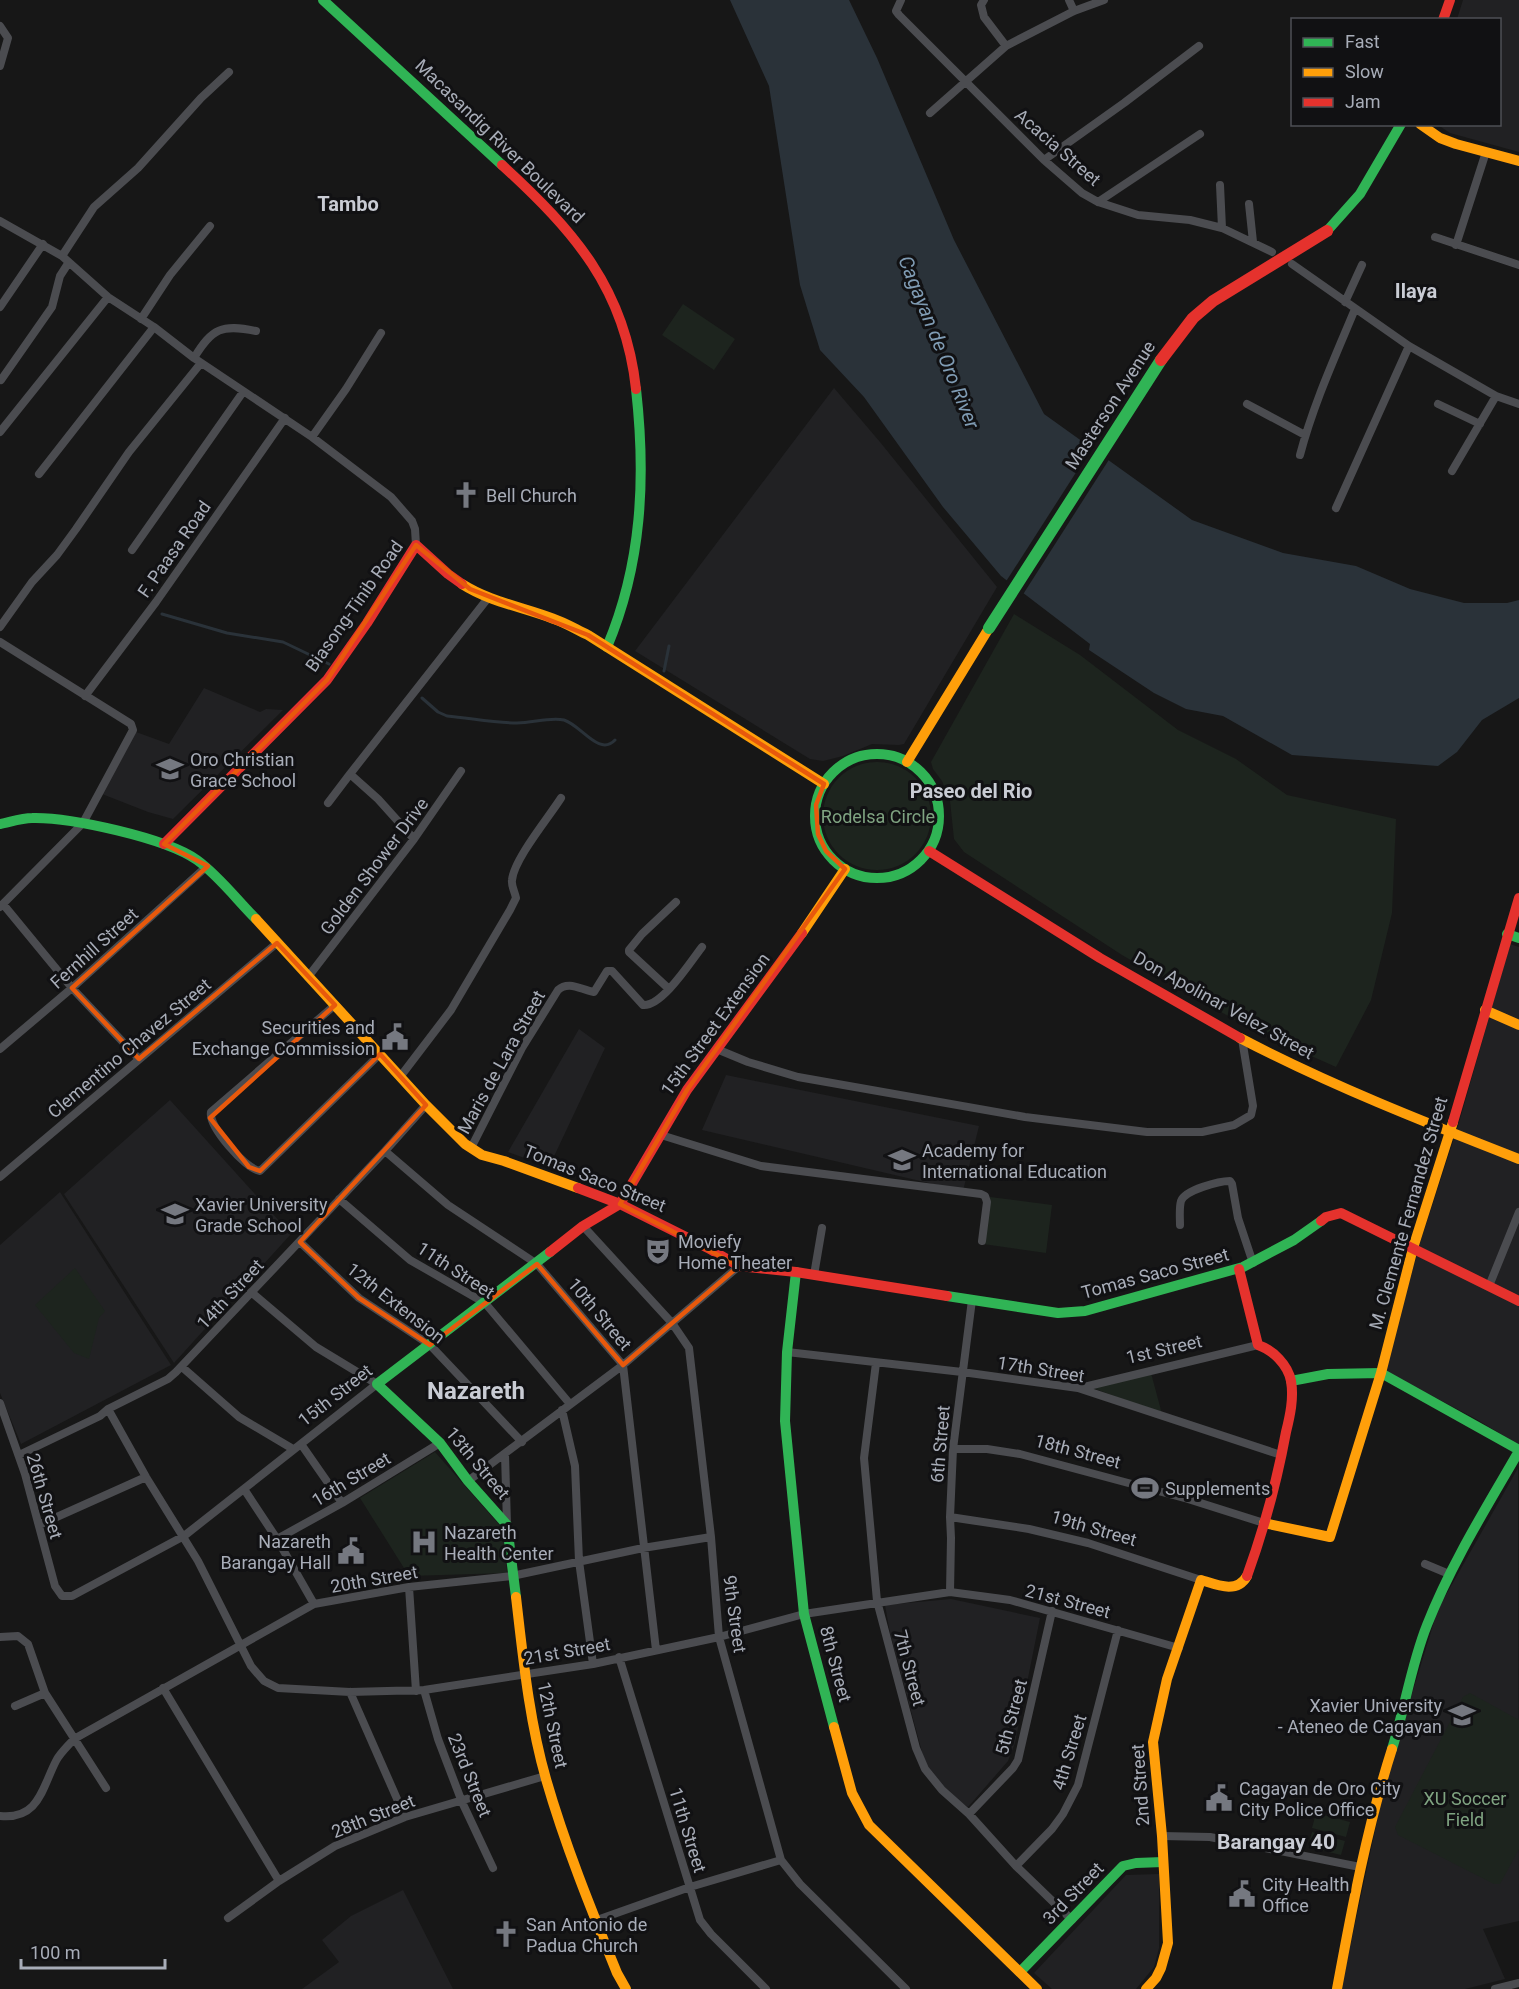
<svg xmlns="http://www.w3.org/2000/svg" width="1519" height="1989" font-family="Roboto,sans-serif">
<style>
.built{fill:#212123}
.green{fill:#1d241e}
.water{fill:#2a3239}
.pier{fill:#171717}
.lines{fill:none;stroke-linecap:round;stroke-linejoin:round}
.stream{stroke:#2a3239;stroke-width:3}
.street{stroke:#4b4c50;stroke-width:8}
.fast{stroke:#30b455;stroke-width:10}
.slow{stroke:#ff9f0a;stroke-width:10}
.jam{stroke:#e5322d;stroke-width:10}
.fast-bridge{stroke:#30b455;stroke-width:12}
.jam-bridge{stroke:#e5322d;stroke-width:12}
.marked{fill:none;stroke:#e8590c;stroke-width:4.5;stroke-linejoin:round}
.labels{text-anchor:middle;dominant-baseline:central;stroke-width:6;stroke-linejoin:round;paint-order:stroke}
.street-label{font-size:18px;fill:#a8adb8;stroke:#111113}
.poi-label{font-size:18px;fill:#a8adb8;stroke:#111113;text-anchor:start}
.park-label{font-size:18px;fill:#7fa381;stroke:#111113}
.neighbourhood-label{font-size:20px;font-weight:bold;fill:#c9ccd4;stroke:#111113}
.water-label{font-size:20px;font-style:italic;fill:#7f9bb3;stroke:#111113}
.quarter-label{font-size:21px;font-weight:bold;fill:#c9ccd4;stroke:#111113}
.district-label{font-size:24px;font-weight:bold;fill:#c9ccd4;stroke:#111113}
</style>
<rect width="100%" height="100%" fill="#171717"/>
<!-- built -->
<path class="built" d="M1463,0H1519V152L1450,133L1438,125L1500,124V20L1457,19Z
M834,388L880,442L997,587L904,744L899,745L872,744L843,756L823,761L810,759L635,651Z
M204,688L260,712L266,709L283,710L173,819L148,812L102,794L136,732L169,744Z
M1510,944L1519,947V1445L1476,1419L1385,1371L1419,1246L1458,1126Z
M579,1029L605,1048L549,1167L508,1152Z
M726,1075L979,1126L963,1191L702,1130Z
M170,1100L291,1234L174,1363L64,1194Z
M60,1192L171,1365L21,1444L0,1393V1245Z
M1518,1468L1519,1921L1483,1929L1505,1979L1465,1989H1341L1387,1775L1438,1609Z
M951,1599L1040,1618L1015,1743L1008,1761L968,1807L949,1794L925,1763L890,1633L885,1605Z
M1159,1874V1948L1154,1967L1136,1989H1052L1034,1973L1126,1875Z
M403,1890L453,1989H302L339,1962L322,1940L351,1916Z"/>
<!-- green -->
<path class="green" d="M683,304L735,339L714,370L662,335Z
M1014,614L1080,655L1178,730L1236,759L1287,795L1396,819L1392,913L1371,1000L1336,1067L1249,1028L1122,955L964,852L954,839L950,801L942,781L933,769L931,762Z
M823 816a54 54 0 1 1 108 0a54 54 0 1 1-108 0Z
M990,1197L1052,1205L1046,1253L983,1244Z
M75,1268L105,1311L99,1318L89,1359L74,1353L35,1305Z
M1151,1373L1162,1414L1093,1388Z
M435,1452L504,1530L507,1573L409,1576L360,1498Z
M1470,1693L1519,1720V1849L1500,1884H1494L1398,1835L1395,1827L1463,1697Z
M1316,1813L1350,1822L1346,1837L1312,1828Z
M1312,1832L1345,1841L1341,1855L1308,1847Z"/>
<!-- water -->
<path class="water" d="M730,0H849L877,58L954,240L1044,414L1192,520L1283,553L1356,566L1410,589L1464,603H1507L1519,600V698L1482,720L1457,752L1438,766L1292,755L1223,716L1186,709L1154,693L1089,650L1090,644L1001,576L943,507L864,397L820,350L800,285L769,86Z"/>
<!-- pier -->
<path class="pier" d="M1093,446L1110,458L1022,596L1005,583Z"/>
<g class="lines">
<!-- stream -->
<path class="stream" d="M162,614L227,633L283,642L329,664
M664,671L669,646
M422,698L438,712L447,716C470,718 494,723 517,723C533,723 549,717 564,720C581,725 599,757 615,740"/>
<!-- street -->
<path class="street" d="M901,0L896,11L899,15L1044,160L1082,193L1098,202L1138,215L1190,220L1222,228L1272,252
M984,0L981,5L984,17L1006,46
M1069,0L1074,11
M0,26L8,38L0,66
M930,113L1006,46L1074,11L1104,0
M1044,160L1124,103L1199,46
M1220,185L1222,228
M1098,202L1200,134
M1249,204L1253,242
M0,221L62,256L108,297L154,327L194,358L312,437L391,497L412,521L415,529L416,545
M1435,237L1519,265
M1456,245L1486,152
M62,256L94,207L138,168L201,98L229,72
M1292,264L1409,346L1496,396L1519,404
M1345,302L1362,265
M0,307L43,244
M141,319L170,275L210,226
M194,358C212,328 222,324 256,331
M1,380L52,307L60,276L69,262
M1247,404L1305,435
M1438,404L1480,424
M0,432L108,297
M312,437L346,389L381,333
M1300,455C1313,405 1335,357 1355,309
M1452,471L1496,396
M39,474L154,327
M1336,508L1409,346
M132,550L243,392
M0,627L32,582L57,555L76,529L129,452L201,363
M0,642L131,724L133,730L83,823L0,907
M85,696L156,602L285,418
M328,803L350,774
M414,839L378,799L350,774L488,598
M3,904L72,988L139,1059
M308,977L414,839L461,771
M669,989L629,952V950L642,934L676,902
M335,1005L211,1112C208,1126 245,1169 260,1171L380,1054
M0,1049L72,988L206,867
M719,1050L748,1062L798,1077L1025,1117L1147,1132H1202L1234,1125L1251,1115L1253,1106L1242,1039
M400,1077L451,1010L510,910L516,898C515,892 511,886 512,880C514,859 549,817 561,798
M661,1135L761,1166L981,1194L985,1196L987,1202L982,1241
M471,1148L522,1048L558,990C569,980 581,990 594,992L607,971H612L643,1005C662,1007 691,961 702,947
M385,1151L448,1205L537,1264L623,1365L656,1650
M0,1177L277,943
M339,1199L410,1260L485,1303L570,1404
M1180,1225C1180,1218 1179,1208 1181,1201C1185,1190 1219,1181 1230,1181L1232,1184L1238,1218L1253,1263
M583,1226L672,1323L689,1348L711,1537L719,1637L781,1860L800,1884L906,1989
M300,1242L359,1298L430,1345L522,1442
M814,1275L822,1228
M1489,1286L1519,1212
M787,1352L962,1372L1078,1388L1281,1455
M876,1363L864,1458L877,1601L916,1748L925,1769L942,1790L969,1814L1016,1866L1072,1920
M182,1367L239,1417L293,1449
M1080,1388L1258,1345
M0,1403L25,1474L55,1586L62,1596H72L184,1536L377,1384L316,1347L251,1292
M108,1409L146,1477L198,1561L251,1666L264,1681L278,1688L350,1692L424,1690L593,1664L719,1637L804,1614L950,1592L1010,1600L1179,1648
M562,1410L575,1466L579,1561L593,1664
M301,1444L342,1503
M953,1449H987L1020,1454L1188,1499L1264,1523
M505,1454L507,1525
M19,1455L100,1416L108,1409L168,1379L176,1372L385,1151L426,1105
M468,1481L623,1365L739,1266
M244,1489L277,1539L314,1604
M950,1517L1029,1529L1088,1543L1201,1580
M39,1525L146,1477
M277,1539L342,1503L440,1443
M1425,1564L1449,1574
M409,1587L416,1691
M950,1592L951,1538L950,1517L953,1449L972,1300
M0,1637L18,1636L28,1644L45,1693L106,1788
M619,1657L700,1920L711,1934L766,1989
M163,1688L279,1881
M424,1690L438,1739L462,1802L493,1868
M350,1692L405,1817
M15,1706L45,1693
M969,1814L1013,1768L1018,1760L1052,1611
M0,1816C39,1820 42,1788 56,1761C60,1753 68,1746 74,1739L314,1604L409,1587L512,1576L643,1548L711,1537
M1162,1836L1210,1837L1360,1867
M1016,1866L1052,1829L1063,1814L1078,1785L1118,1630
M228,1918L279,1881L335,1846L405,1817L545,1776
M597,1920L690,1887L781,1860
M1495,1989L1519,1983"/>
<!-- fast -->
<path class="fast" d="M323,0L502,165
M1327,231L1360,194L1401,124
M607,647C642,564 646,478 636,389
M815 816a62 62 0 1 1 124 0a62 62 0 1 1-124 0Z
M0,824C10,822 22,818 32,818C70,817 166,838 197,860C219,876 237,900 256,919
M1507,934L1519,938
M796,1272L787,1352L785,1421L804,1614L834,1727
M947,1296L1058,1313L1085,1311L1243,1267L1294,1240L1321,1221
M1381,1373L1519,1450
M1291,1381L1328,1374L1381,1373
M516,1597L507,1525L468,1481L440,1443L377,1384L550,1252
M1392,1749C1405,1708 1411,1665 1427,1625C1451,1564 1486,1508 1519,1451
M1020,1972L1123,1866L1136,1863L1163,1862"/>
<!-- slow -->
<path class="slow" d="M1420,124L1440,138L1456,144L1519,161
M462,584C490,602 523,607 554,619C566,623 577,630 588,635L824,784
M907,762L989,628
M256,919L426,1105L465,1144L482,1155L504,1161L578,1188
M802,933L845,869
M1485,1010L1519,1025
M1240,1038C1330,1085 1424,1122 1519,1159
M1264,1523L1330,1537L1381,1373L1413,1248L1453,1122
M516,1597C523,1657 529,1720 546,1779C565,1845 591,1909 617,1973L626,1989
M834,1727L852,1793L869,1825L1037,1989
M1146,1989L1156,1978L1161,1968L1168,1943L1162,1836L1153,1742L1167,1679L1201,1580C1217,1585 1237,1594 1247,1576
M1337,1989C1352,1908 1367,1827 1392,1749"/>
<!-- jam -->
<path class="jam" d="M1443,20L1450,0
M502,165C574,231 625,288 636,389
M164,844L327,680L367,623L416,545L448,574L462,584
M929,851L1100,958L1240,1038
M1453,1122L1519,898
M578,1188L620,1204L708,1248L739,1266L796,1272L947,1296
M1321,1221L1326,1217L1341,1213L1519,1301
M550,1252L583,1226L620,1204L687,1090L802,933
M1239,1269L1258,1345C1273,1350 1288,1365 1291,1381C1294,1398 1290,1416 1286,1432C1277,1481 1264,1529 1247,1576"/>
<!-- fast-bridge -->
<path class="fast-bridge" d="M989,628L1161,360"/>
<!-- jam-bridge -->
<path class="jam-bridge" d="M1161,360L1193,318L1213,301L1327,231"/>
</g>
<!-- marked area -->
<path class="marked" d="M416,545L470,589L588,635L824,784L816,805L818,834L826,851L845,869L687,1090L620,1204L739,1266L623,1365L537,1264L430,1345L359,1298L300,1242L426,1105L380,1054L260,1171L249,1167L210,1118L335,1005L277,943L139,1059L72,988L208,866L164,844L327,680Z"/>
<!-- icons -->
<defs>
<symbol id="church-bare" viewBox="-9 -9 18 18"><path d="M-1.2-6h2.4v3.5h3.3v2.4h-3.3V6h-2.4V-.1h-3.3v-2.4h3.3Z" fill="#757880" stroke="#111113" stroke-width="2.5" paint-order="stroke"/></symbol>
<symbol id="school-bare" viewBox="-9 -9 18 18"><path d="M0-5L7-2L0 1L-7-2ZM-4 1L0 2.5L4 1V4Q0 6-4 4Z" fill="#757880" stroke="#111113" stroke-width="2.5" paint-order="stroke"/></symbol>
<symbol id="civic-bare" viewBox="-9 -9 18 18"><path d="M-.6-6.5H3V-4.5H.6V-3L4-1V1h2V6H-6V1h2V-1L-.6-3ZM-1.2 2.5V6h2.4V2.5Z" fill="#757880" stroke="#111113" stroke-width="2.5" paint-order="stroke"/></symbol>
<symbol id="theatre-bare" viewBox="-9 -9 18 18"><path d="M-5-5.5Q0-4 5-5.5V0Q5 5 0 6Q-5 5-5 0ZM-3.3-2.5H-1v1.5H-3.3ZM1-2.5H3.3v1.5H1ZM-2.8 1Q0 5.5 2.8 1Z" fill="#757880" stroke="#111113" stroke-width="2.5" paint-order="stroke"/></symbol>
<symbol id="stadium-bare" viewBox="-9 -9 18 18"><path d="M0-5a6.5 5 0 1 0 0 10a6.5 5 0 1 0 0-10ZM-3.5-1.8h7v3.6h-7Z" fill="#757880" stroke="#111113" stroke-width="2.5" paint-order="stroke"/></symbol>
<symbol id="hospital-bare" viewBox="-9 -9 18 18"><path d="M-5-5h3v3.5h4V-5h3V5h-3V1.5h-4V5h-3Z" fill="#757880" stroke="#111113" stroke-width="2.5" paint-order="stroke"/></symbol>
<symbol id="university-bare" viewBox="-9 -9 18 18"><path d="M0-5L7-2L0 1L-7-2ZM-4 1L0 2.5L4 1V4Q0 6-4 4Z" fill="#757880" stroke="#111113" stroke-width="2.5" paint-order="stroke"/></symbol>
</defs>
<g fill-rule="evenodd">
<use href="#church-bare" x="447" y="476" width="38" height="38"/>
<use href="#school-bare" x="151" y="750" width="38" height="38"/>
<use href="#civic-bare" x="376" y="1018" width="38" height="38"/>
<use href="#school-bare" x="883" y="1141" width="38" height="38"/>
<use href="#school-bare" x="156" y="1195" width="38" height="38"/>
<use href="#theatre-bare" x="639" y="1232" width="38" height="38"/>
<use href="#stadium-bare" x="1126" y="1469" width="38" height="38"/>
<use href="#hospital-bare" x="405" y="1523" width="38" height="38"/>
<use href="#civic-bare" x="332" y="1532" width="38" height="38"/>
<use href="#university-bare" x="1443" y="1696" width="38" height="38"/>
<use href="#civic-bare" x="1200" y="1779" width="38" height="38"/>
<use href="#civic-bare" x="1223" y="1875" width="38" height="38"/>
<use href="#church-bare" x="487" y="1915" width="38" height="38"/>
</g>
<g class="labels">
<!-- street labels -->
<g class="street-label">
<text transform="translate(500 141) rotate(44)">Macasandig River Boulevard</text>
<text transform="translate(1058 147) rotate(41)">Acacia Street</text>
<text transform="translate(1110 405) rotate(-57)">Masterson Avenue</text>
<text transform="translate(174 549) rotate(-55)">F. Paasa Road</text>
<text transform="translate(354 606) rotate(-55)">Biasong-Tinib Road</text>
<text transform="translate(374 866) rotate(-53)">Golden Shower Drive</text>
<text transform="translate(94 948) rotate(-42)">Fernhill Street</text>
<text transform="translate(1224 1005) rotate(29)">Don Apolinar Velez Street</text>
<text transform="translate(715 1024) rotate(-54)">15th Street Extension</text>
<text transform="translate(129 1048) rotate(-40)">Clementino Chavez Street</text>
<text transform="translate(501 1062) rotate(-61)">Maris de Lara Street</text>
<text transform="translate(595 1178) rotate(22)">Tomas Saco Street</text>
<text transform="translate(1408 1213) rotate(-74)">M. Clemente Fernandez Street</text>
<text transform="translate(456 1270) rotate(33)">11th Street</text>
<text transform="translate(1155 1273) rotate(-15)">Tomas Saco Street</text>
<text transform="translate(230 1294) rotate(-47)">14th Street</text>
<text transform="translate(396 1303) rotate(38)">12th Extension</text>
<text transform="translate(600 1314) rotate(50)">10th Street</text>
<text transform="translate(1164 1349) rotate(-13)">1st Street</text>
<text transform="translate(1041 1369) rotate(9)">17th Street</text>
<text transform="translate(335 1395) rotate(-38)">15th Street</text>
<text transform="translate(940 1444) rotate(-85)">6th Street</text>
<text transform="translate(1078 1451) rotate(15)">18th Street</text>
<text transform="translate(478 1463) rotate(50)">13th Street</text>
<text transform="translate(351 1479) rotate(-31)">16th Street</text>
<text transform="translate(45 1496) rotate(74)">26th Street</text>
<text transform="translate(1094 1528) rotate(16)">19th Street</text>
<text transform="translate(374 1579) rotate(-10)">20th Street</text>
<text transform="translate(1068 1601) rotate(15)">21st Street</text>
<text transform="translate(735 1614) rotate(82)">9th Street</text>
<text transform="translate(567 1651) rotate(-10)">21st Street</text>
<text transform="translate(836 1664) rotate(75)">8th Street</text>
<text transform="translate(910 1668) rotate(75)">7th Street</text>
<text transform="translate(1011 1717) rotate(-75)">5th Street</text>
<text transform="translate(553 1725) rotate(78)">12th Street</text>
<text transform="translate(1069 1752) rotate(-73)">4th Street</text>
<text transform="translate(470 1775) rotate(68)">23rd Street</text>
<text transform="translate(1140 1785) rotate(-94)">2nd Street</text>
<text transform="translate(373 1816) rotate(-22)">28th Street</text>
<text transform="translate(688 1830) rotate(73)">11th Street</text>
<text transform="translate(1073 1893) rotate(-46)">3rd Street</text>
</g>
<!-- poi labels -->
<g class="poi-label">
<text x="486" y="495">Bell Church</text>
<text x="190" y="759">Oro Christian<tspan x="190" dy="21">Grace School</tspan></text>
<text x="375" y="1027" text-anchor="end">Securities and<tspan x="375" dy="21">Exchange Commission</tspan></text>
<text x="922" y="1150">Academy for<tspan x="922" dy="21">International Education</tspan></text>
<text x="195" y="1204">Xavier University<tspan x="195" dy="21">Grade School</tspan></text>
<text x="678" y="1241">Moviefy<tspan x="678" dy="21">Home Theater</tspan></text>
<text x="1165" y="1488">Supplements</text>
<text x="444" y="1532">Nazareth<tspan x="444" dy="21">Health Center</tspan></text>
<text x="331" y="1541" text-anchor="end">Nazareth<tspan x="331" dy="21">Barangay Hall</tspan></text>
<text x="1442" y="1705" text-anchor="end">Xavier University<tspan x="1442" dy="21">- Ateneo de Cagayan</tspan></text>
<text x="1239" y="1788">Cagayan de Oro City<tspan x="1239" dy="21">City Police Office</tspan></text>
<text x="1262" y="1884">City Health<tspan x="1262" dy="21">Office</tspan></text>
<text x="526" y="1924">San Antonio de<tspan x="526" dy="21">Padua Church</tspan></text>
</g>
<!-- park labels -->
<g class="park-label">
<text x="878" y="816">Rodelsa Circle</text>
<text x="1465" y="1798">XU Soccer<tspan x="1465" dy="21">Field</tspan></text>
</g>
<!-- neighbourhood labels -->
<g class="neighbourhood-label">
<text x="348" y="204">Tambo</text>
<text x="1416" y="291">Ilaya</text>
<text x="971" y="791">Paseo del Rio</text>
</g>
<!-- water labels -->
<g class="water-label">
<text transform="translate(939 342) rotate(68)">Cagayan de Oro River</text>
</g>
<!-- quarter labels -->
<g class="quarter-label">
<text x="1276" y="1842">Barangay 40</text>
</g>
<!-- district labels -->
<g class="district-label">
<text x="476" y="1391">Nazareth</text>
</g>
</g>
<!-- legend -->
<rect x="1291" y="18" width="210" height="108" fill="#111113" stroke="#4d4f55" stroke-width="1.5"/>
<rect x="1303" y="38" width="30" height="9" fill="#30b455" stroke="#4d4f55" stroke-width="1.5"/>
<text x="1345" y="48" font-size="18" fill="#a8adb8">Fast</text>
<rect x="1303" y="68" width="30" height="9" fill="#ff9f0a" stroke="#4d4f55" stroke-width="1.5"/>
<text x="1345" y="78" font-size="18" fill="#a8adb8">Slow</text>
<rect x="1303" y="98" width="30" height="9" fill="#e5322d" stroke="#4d4f55" stroke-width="1.5"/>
<text x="1345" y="108" font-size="18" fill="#a8adb8">Jam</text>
<!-- scale -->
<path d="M21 1959v9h144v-9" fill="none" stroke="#a8adb8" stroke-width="3"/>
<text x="30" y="1959" font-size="18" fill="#a8adb8" stroke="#111113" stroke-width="4.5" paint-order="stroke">100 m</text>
</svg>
